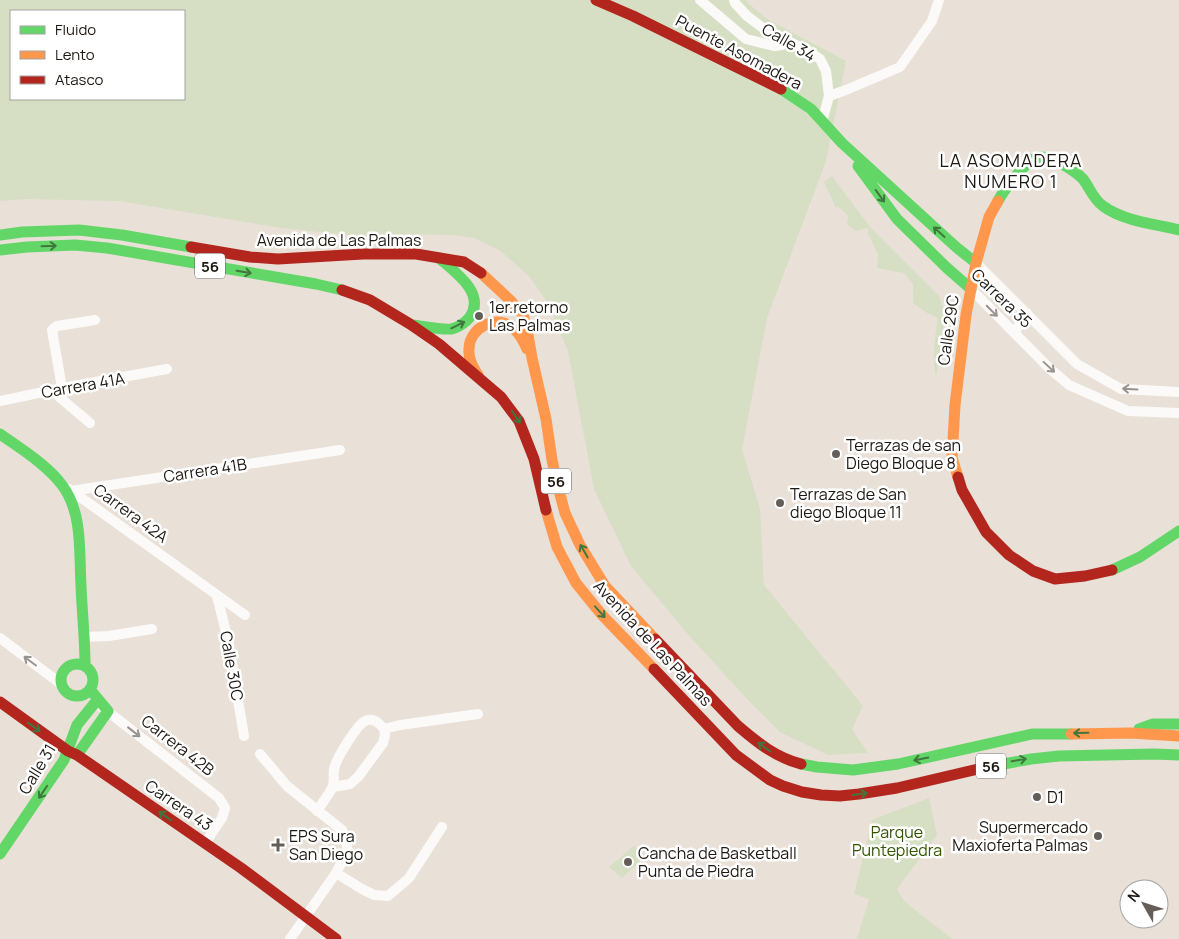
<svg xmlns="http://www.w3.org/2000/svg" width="1179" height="939" font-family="Manrope,sans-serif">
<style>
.green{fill:#d6dfc3;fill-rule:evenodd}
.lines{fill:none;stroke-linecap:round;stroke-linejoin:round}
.street{stroke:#fcfaf9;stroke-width:10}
.fast{stroke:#63d668;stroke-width:11}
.slow{stroke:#ff974d;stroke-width:11}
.jam{stroke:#b3261e;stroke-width:11}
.oneway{stroke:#40773e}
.oneway2{stroke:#989492}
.poi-dot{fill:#655e58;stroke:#fff;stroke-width:2}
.labels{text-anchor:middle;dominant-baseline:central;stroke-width:5;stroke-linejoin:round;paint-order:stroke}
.shield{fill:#fff;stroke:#625d5a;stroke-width:1}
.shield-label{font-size:15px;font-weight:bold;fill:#1e1813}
.street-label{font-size:16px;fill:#1e1813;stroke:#fff}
.poi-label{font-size:16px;fill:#1e1813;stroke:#fff;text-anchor:start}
.park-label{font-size:16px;fill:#335400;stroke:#fff}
.neighbourhood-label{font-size:18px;letter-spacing:1px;fill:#1e1813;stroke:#fff}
</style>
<rect width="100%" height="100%" fill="#e9e0d8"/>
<!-- green -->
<path class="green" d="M0,0H746L749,4L767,19L846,61L826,161L767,318L742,449L760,509L764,585L863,706L852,729L868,753L828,755L780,732L746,698L685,631L631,566L594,489L568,351L548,303L528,275L499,250L474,238L451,235L405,234L360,236L281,228L119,201L26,199L0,201ZM11,11H184V99H11Z
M832,176L870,227L939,296L944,310V324L936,377C932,358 935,336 938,318L927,313L913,303V284L904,273L877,268L878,255L868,233V228L855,231L847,224L848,216L838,206L836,208L824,182Z
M929,798L937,835L897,889L905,902L952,939H857L869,899L854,894L872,820Z
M634,846L646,856L622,878L609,867Z"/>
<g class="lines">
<!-- street -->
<path class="street" d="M700,0L746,39L774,46L782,45L789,41
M734,0L735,3L747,16L763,28L813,54L820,59L826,71L829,96L822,122
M829,96L846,90L900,67L932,21L939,0
M976,263L1077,364L1121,389L1179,392
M971,289L1049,368L1069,385L1128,411L1179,413
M1014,333L1027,313
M62,388L52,330L57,326L95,320
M51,390L90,423
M0,401L62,388L167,369
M69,489L245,615
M71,491L340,450
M217,596L228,640L244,736
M84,637L109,636L152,629
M0,638L61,684
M102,707L219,798L225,808L222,818L205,843
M260,754L287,786L342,830L347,841V853L336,873L290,939
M333,787L350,784L358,777L383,743L385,735L384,729
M317,811C322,803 328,796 332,788C335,783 333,775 334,769C336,759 356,726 365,721C373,717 379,723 384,729L400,725L478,714
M336,873L362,889L374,895L388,896L409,878L442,827"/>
<!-- fast -->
<path class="fast" d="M781,89L811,109L842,143L956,247L976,263
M858,166L897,219L947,268L971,289
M998,201C1004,190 1025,162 1036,158C1048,153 1074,170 1083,179C1090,188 1093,199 1103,206C1123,221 1155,224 1179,230
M0,235L22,232L79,230L122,235L191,247
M0,250L27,247L75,245L107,248L316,284L342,290
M412,325C423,326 440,330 451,329C458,328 466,322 470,317C486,293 455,272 439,258
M0,434C21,449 46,464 62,485C83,513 79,552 81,585C82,612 85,638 85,665
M1112,570L1140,557L1179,531
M61 680a16 16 0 1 1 32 0a16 16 0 1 1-32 0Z
M1139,729L1153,724H1179
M77,755L108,711L93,693
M801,764L817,767L853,770L898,764L1032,734H1071
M987,767L1031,759L1059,756L1154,754L1179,755
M0,854L64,760L77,725L98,699"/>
<!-- slow -->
<path class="slow" d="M481,273L511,301L523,315L527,329L532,358L546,419L552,460L558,487L565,513L580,545L605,586L655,639
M478,375C473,367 468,359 469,349C469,327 498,313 514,329C520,334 524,342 527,349
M958,477L952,458L955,405L966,315L976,263L989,217L998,201
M546,510L557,547L576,583L602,615L654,669
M1071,734L1130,733L1179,736"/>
<!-- jam -->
<path class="jam" d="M596,0L633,16L781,89
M191,247L250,257L278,259L363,254H416L464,262L481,273
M342,290L370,300L410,324L439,344L501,397L519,421L534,459L546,510
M958,477L962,490L986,532L1009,555L1033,571L1055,579L1085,576L1112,570
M655,639L738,726C758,743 775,757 801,764
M654,669L736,755L770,780L783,786L802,792L821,795L840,796L859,794L897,788L987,767
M0,702L68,751L77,755L241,868L336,939"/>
</g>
<!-- one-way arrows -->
<defs><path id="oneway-shaft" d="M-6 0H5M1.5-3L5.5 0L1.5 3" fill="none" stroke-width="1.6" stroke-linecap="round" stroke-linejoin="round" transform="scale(1.25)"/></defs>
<g class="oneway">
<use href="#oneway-shaft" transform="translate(880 196) rotate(54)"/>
<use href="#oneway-shaft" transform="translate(939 232) rotate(-138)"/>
<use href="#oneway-shaft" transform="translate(49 246) rotate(-2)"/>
<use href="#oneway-shaft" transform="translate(244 272) rotate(10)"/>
<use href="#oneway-shaft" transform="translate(458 325) rotate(-26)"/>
<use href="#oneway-shaft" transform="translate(516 417) rotate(56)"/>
<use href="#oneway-shaft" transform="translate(584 551) rotate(-120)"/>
<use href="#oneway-shaft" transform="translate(600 612) rotate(48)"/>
<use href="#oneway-shaft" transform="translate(34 727) rotate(35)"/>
<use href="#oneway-shaft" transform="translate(1081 733) rotate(179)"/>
<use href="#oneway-shaft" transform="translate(764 747) rotate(-145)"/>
<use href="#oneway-shaft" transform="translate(921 759) rotate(168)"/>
<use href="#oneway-shaft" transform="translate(1019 760) rotate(-10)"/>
<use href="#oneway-shaft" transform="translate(43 792) rotate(124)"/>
<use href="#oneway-shaft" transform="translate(860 794) rotate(-8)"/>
<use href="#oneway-shaft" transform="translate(165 816) rotate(-145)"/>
</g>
<g class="oneway2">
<use href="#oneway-shaft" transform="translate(992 311) rotate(45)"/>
<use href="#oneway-shaft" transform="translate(1049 367) rotate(43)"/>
<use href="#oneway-shaft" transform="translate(1130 389) rotate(-177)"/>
<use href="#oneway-shaft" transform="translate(30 661) rotate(-143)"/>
<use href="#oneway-shaft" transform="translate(134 732) rotate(38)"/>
</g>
<!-- markers -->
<g class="poi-dot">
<circle cx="479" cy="316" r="5"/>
<circle cx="836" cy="454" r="5"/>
<circle cx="780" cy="503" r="5"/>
<circle cx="1037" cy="797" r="5"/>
<circle cx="1098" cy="836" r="5"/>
<path d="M275.5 837.5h5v5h5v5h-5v5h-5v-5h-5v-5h5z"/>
<circle cx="628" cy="862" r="5"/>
</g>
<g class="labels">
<!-- shield labels -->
<g class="shield">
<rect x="195" y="253.5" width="30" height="25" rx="4"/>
<rect x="541" y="468.5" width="30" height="25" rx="4"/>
<rect x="976" y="753.5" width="30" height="25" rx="4"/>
</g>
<g class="shield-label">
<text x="210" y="266">56</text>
<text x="556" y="481">56</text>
<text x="991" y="766">56</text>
</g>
<!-- street labels -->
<g class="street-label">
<text transform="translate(789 42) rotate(30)">Calle 34</text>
<text transform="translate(739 52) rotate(28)">Puente Asomadera</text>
<text x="339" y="240">Avenida de Las Palmas</text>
<text transform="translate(1002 298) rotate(44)">Carrera 35</text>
<text transform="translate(948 330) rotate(-82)">Calle 29C</text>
<text transform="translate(83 385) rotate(-10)">Carrera 41A</text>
<text transform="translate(205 470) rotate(-9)">Carrera 41B</text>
<text transform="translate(131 513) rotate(36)">Carrera 42A</text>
<text transform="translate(653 643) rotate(47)">Avenida de Las Palmas</text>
<text transform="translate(232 666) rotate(80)">Calle 30C</text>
<text transform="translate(178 745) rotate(38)">Carrera 42B</text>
<text transform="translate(37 769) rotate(-59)">Calle 31</text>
<text transform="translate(179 805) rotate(34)">Carrera 43</text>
</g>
<!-- poi labels -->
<g class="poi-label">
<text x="489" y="307">1er.retorno<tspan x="489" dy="18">Las Palmas</tspan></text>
<text x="846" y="445">Terrazas de san<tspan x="846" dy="18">Diego Bloque 8</tspan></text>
<text x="790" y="494">Terrazas de San<tspan x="790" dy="18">diego Bloque 11</tspan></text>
<text x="1047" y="797">D1</text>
<text x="1088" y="827" text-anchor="end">Supermercado<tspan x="1088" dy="18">Maxioferta Palmas</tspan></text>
<text x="289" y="836">EPS Sura<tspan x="289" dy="18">San Diego</tspan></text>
<text x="638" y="853">Cancha de Basketball<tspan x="638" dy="18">Punta de Piedra</tspan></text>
</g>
<!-- park labels -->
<g class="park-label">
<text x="897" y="832">Parque<tspan x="897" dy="18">Puntepiedra</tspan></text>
</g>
<!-- neighbourhood labels -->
<g class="neighbourhood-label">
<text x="1011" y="160">LA ASOMADERA<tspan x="1011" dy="21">NUMERO 1</tspan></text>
</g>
</g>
<!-- legend -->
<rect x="10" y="10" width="175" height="90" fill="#ffffff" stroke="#a5a3a1"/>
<rect x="20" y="26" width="25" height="8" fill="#63d668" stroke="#a5a3a1"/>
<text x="55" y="35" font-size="15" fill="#1e1813">Fluido</text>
<rect x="20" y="51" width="25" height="8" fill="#ff974d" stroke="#a5a3a1"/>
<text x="55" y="60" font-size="15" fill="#1e1813">Lento</text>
<rect x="20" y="76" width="25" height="8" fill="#b3261e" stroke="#a5a3a1"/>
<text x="55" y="85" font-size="15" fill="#1e1813">Atasco</text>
<!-- north arrow -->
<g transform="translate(1144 904) rotate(309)"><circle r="24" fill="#ffffff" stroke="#a5a3a1"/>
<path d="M0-4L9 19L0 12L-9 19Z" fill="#655e58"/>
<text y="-8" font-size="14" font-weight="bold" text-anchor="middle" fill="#1e1813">N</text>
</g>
</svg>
